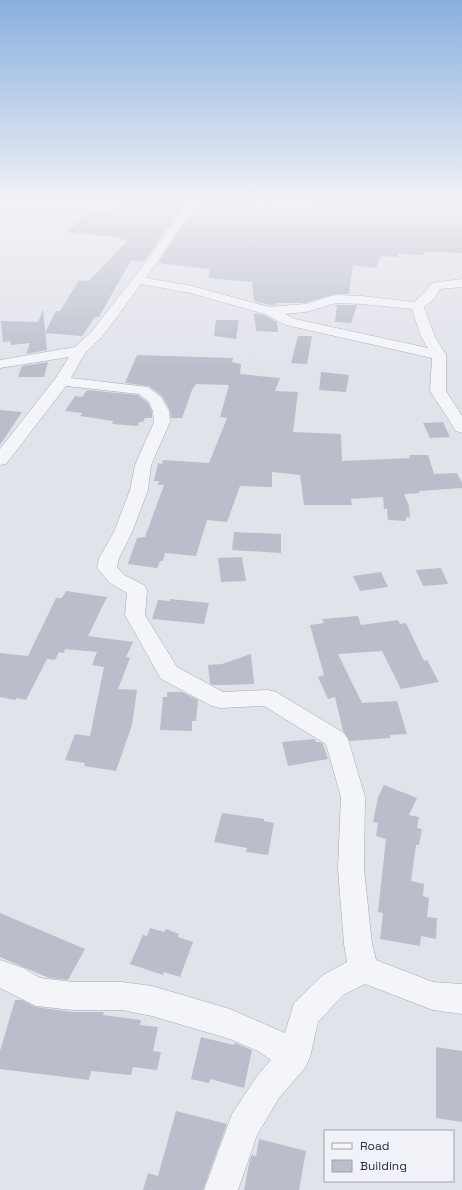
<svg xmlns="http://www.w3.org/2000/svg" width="462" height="1190" font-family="'Space Grotesk',sans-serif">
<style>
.building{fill:#babecb}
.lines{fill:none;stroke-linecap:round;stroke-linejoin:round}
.minor-casing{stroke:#a6a9b6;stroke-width:1}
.minor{fill:#f4f5f8;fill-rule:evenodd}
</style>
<rect width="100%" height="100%" fill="#e1e3eb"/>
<!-- building -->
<path class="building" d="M115,202H185L144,262L131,260L99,317H95L82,336L45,333L56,311H60L79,280L89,281L127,241L120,240L122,238L68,232L91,209L114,210Z
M198,202H251L247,205L314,208V202H434L462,205V253L424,252V255L398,254V257L381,256L376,268L353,265L349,294H335L305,303H275V305H269L254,301L252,282L209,278V269L158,263Z
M336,305H357L351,323L335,322L337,306H333Z
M43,309L47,350L26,354L30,343L11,345L10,341L3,342L1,321L38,322Z
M254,313L264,315L277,322L278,332L256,331Z
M216,320H239L236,339L214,336Z
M298,336H312L307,364L291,363Z
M137,355L233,358L232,362L241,364L240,374L280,378L275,391L298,392L293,432L341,434L342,461L410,458L409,455H428L434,474L457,473L462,483V488L419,491L420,493L404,494L409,506L410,518L406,517V521L388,520L387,509H384L383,497L351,499L352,505H304L300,475L272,472V487L240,486L227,522L207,520L196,556L165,553L163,561H160L157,568L128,564L137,538L145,537L164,485H158L159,481H154L158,463L162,464L163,460L209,463L227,418L220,417L229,385L196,384L192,390L182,418H171L170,410L162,396L149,386L125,383Z
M48,362L44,377H18L22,366Z
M321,372L349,375L346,392L319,390Z
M87,390L138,395L148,403L152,411V418H145L143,422H139L138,426L112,424L113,421L80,416L82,413L65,411L75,396L82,397Z
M0,410L22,412L0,445Z
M443,422L450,437L430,438L423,423Z
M234,532L281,534V553L232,550Z
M242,557L246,581L221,582L218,558Z
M441,568L448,584L423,586L416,570Z
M381,572L388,587L360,591L353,576Z
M66,591L107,597L88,636L133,642L126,657L130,658L118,689L137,690L132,725L116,771L84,766L85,763L65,760L75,734L90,736L104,667L92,665L97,652L65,649L64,653L59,652L55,660L47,659L26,700L17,698L15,700L0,697V653L28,656L56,598H62Z
M170,599L209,603L204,624L152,619L158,600L170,601Z
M358,616L361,625L398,620L400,624L406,623L424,661L427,660L439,682L401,689L382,651L338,654L362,703L397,701L407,734L390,735V738L350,741L343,731L335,697L328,699L318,677L324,675L310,625L324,623L322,619Z
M251,654L254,684L225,685H213L210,683L208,665L222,664Z
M167,692H182L198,700L196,721H192V731L160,730L163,697H167Z
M315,739L316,742H320L323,744L328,759L288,766L282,742Z
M384,785L417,798L409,815L419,817L417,828L422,829L419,845H416L411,881L424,884L423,896L429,898L427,917L437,918L436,939L421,936L420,946L380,939L383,913L378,912L386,839L376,836L378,823L373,822L378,797Z
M222,813L264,819V821L274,823L268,855L246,852L247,848L214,842Z
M0,913L85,949L68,980L49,978L0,957Z
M150,928L164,932L166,929L179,934L178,937L193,942L180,977L164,972L163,975L130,964L143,935L147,936Z
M15,1000H22L36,1007L73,1012H104L103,1015L141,1020L140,1025L158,1027L153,1051L161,1052L157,1070L133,1067L131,1075L91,1071L89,1080L0,1069V1051Z
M201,1037L234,1045L235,1043L252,1050L244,1088L210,1079L209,1083L191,1079Z
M436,1047L462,1051V1122L436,1118Z
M176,1111L227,1124L203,1190H143L148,1173L158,1176Z
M259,1139L306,1151L299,1190H244L250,1159L252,1155L256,1156Z"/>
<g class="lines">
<defs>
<path id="minor" d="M187,202H197L146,278L192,286L269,307L305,304L335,295L362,296L414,302L424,293L432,283L462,279V287L440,289L434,299L424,307L435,337L446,355V391L462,416V433L456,431L430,391L432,358L286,325L265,314L190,293L141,284L102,337L85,353L71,378L148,387L161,397L169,411L170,422L151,465L148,490L132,532L119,558L117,567L124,575L144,585L147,590L145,615L177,667L223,692L268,690L276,692L344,733L348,739L365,797L364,869L372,944L376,960L433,982L462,984V1014L433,1010L365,984L343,995L318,1022L310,1057L305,1068L279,1098L257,1135L238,1190H204L232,1114L257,1076L271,1060L258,1051L230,1039L152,1016L122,1010H73L36,1006L0,988V960L23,968L40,978L73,982H122L152,986L230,1009L285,1033L294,1003L323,975L347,962L344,944L338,869L341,797L326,744L264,706L220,708L212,706L161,679L125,615L127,593L110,583L97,568L99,558L114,532L130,490L135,465L154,422L153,411L149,402L139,394L66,386L6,464L0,465V449L55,379L69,357L0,368V360L75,347L92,331L152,254ZM336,303L362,304L412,309L421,337L428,348L295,319L285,314L306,312Z"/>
</defs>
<!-- minor casing -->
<use href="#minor" class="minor-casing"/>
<!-- minor -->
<use href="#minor" class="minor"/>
</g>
<!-- sky -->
<linearGradient id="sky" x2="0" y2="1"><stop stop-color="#88b0dd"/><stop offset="0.55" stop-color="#f2f2f6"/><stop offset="1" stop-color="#f2f2f6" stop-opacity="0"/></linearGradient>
<rect width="462" height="369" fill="url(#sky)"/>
<!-- legend -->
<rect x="324" y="1130" width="130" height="52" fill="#f0f2f8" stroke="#a0a4b0"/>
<rect x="332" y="1143" width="20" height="6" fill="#f4f5f8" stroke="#a0a4b0"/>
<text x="360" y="1150" font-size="12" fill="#282e44">Road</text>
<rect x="332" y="1160" width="20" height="12" fill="#babecb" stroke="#a0a4b0"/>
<text x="360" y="1170" font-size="12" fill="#282e44">Building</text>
</svg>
